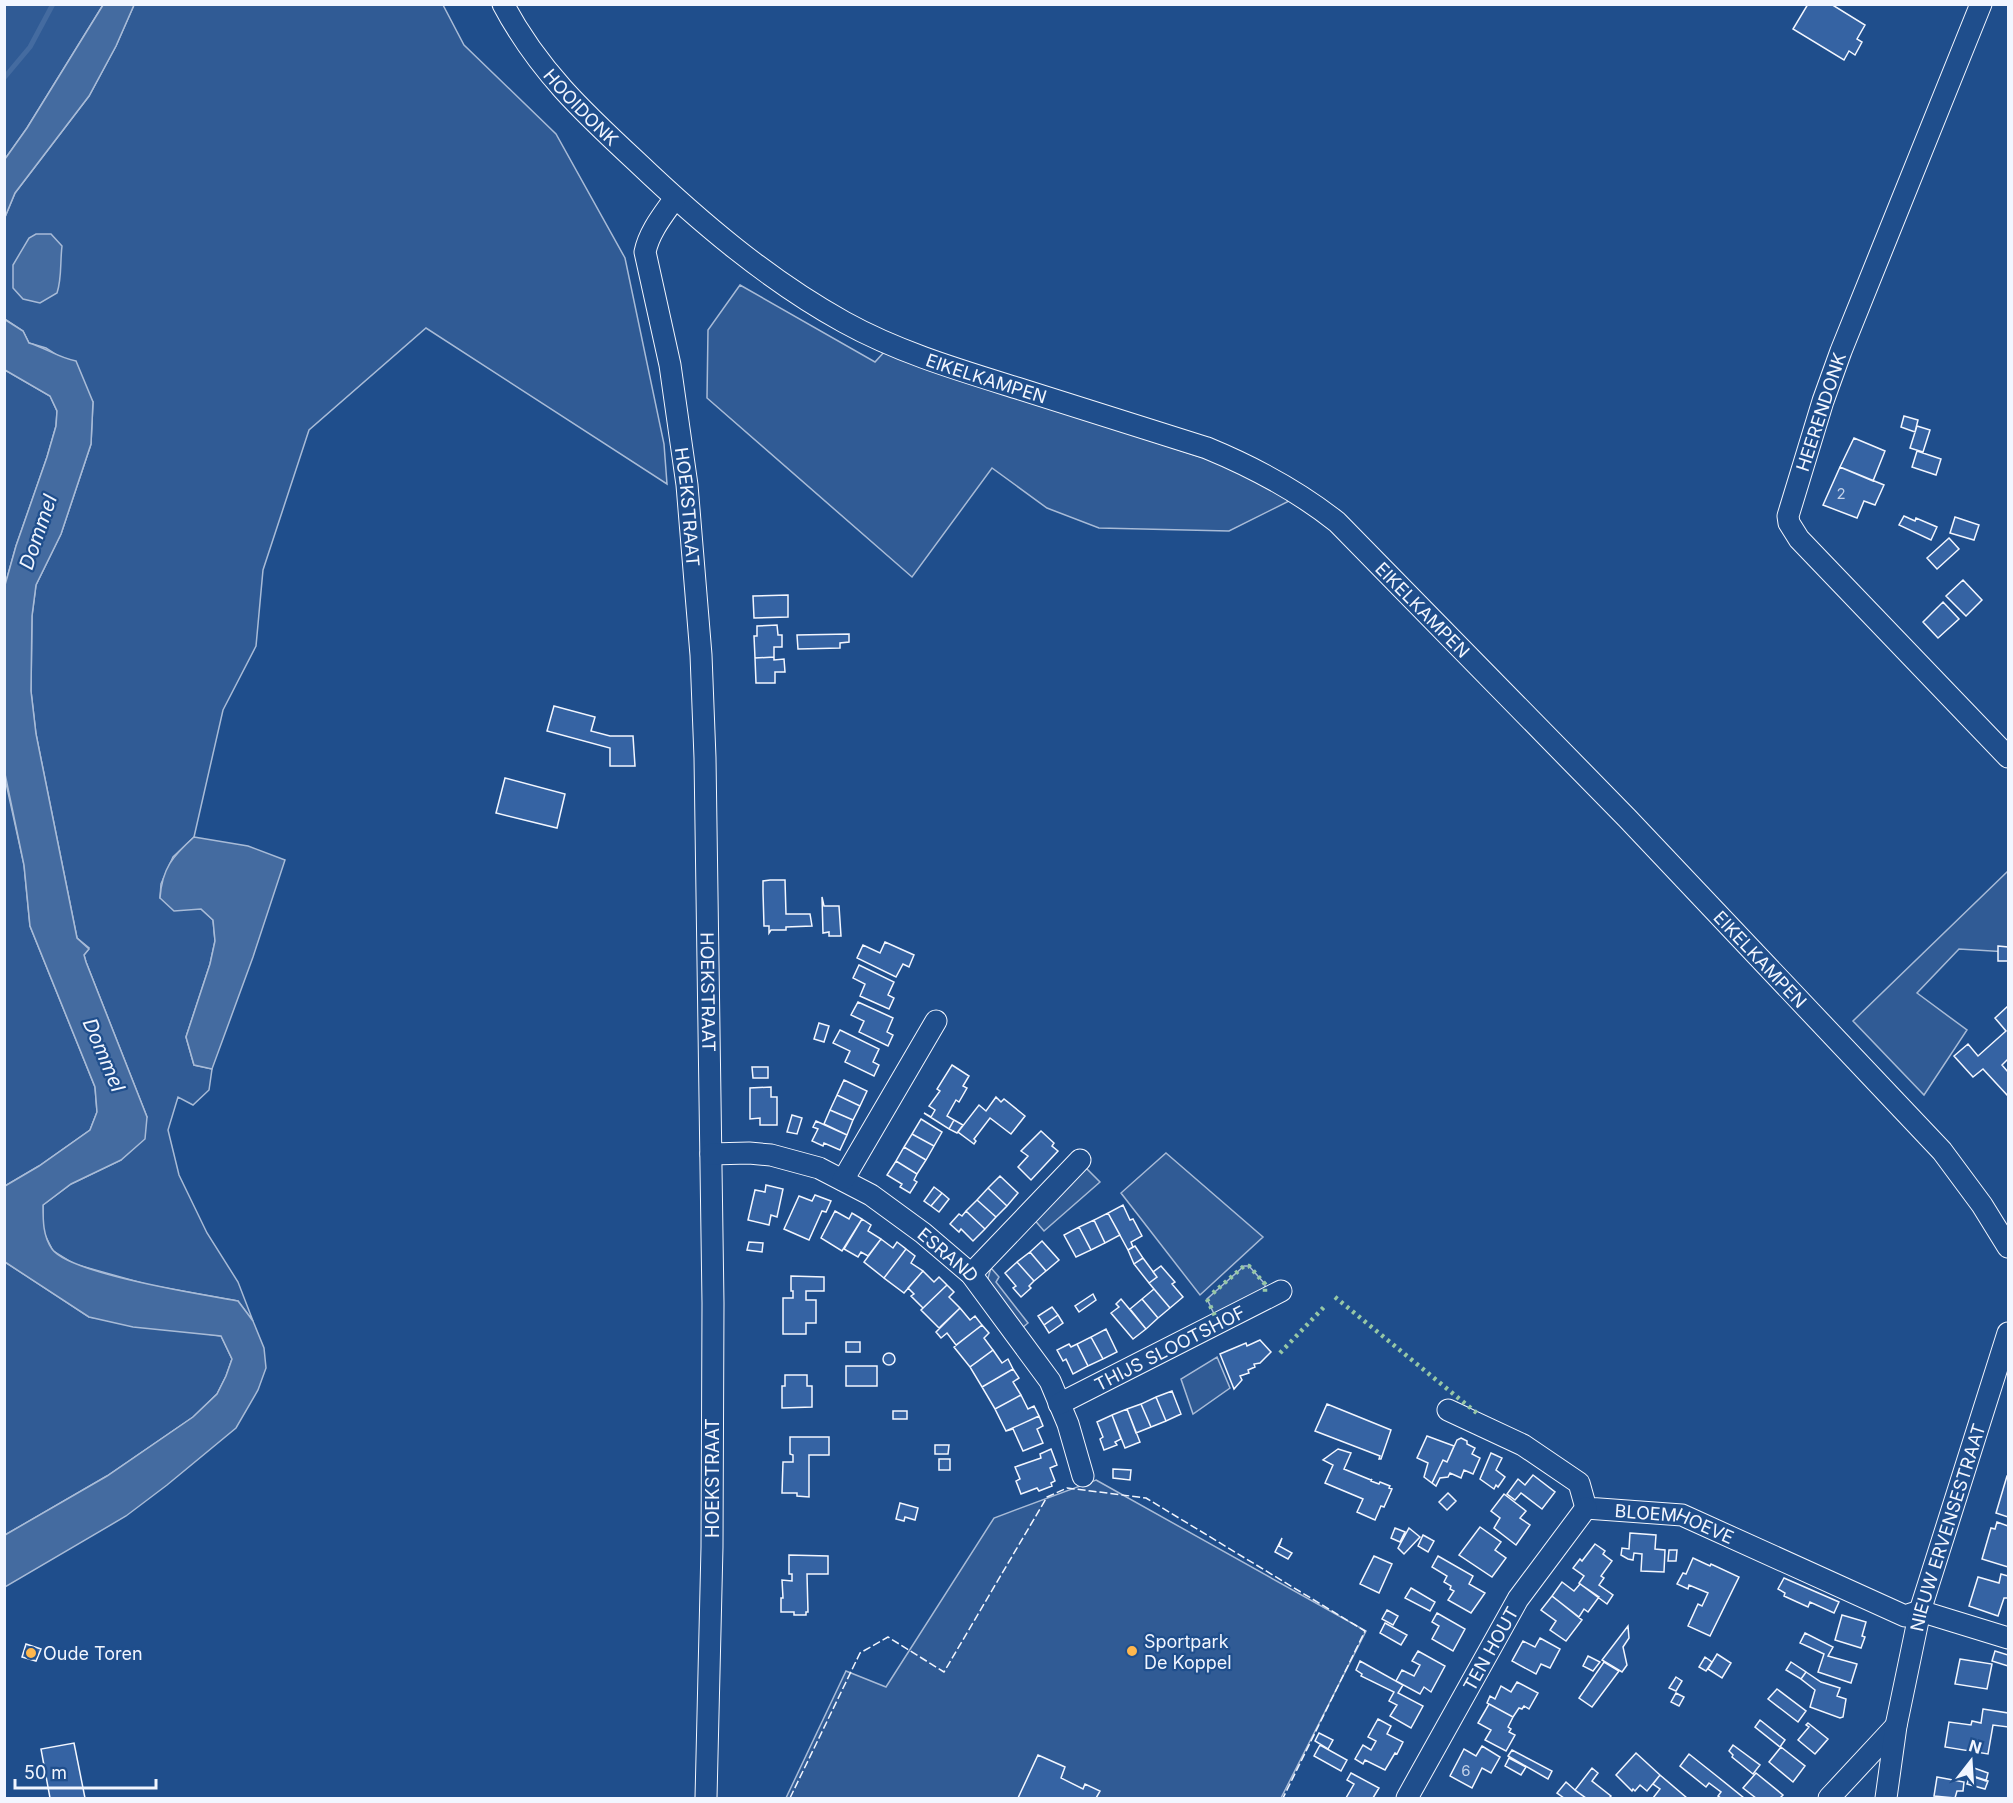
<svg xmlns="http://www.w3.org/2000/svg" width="2013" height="1803" font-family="Inter,sans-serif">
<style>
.built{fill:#305b95;stroke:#a8bbd7;stroke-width:1.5}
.water{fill:#446ba0;stroke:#a8bbd7;stroke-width:1.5}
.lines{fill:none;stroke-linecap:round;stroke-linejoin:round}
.stream{stroke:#446ba0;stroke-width:5}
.building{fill:#3563a3;stroke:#f2f6ff;stroke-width:1.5}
.minor-casing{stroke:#f2f6ff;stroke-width:23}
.minor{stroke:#1f4e8c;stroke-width:21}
.hedge{stroke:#97c8a6;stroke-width:4.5;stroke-dasharray:3 4.5;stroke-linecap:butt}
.fence{stroke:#f2f6ff;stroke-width:1.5;stroke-dasharray:8 3;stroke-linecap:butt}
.poi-dot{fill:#ffb74d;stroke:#1f4e8c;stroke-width:2}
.labels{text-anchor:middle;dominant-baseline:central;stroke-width:4.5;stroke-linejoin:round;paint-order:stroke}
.number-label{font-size:15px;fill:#c3d1e8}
.street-label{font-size:18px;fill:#f2f6ff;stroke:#1f4e8c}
.poi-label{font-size:18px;fill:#f2f6ff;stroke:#1f4e8c;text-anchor:start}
.water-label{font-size:20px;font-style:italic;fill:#f2f6ff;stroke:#1f4e8c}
</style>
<rect width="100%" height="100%" fill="#1f4e8c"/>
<!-- built -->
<path class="built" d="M5,5H103L27,128L5,159Z
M134,5H443L464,45L556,134L625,258L664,444L667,484L426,328L309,430L263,570L256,646L223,710L194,837L173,857L161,884L160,898L201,909L213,920L215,941L210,964L186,1037L194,1065L212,1069L209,1090L193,1105L178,1097L168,1130L179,1175L207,1233L238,1282L253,1321L238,1301L149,1285L74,1264L53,1251L43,1231V1205L71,1184L121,1160L147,1117L86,962L84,955L89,948L77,938L36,734L31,691L32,616L36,585L61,534L91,444L93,402L63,359L46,348L29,343L23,331L5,319V217L15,193L89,96L116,46Z
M740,285L875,362L886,350L960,379L1219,463L1291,500L1229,531L1099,528L1047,508L992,468L912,577L707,398L708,330Z
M5,370L50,396L57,411L56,426L47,457L16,546L5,585Z
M4,774L24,865L30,926L95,1087L97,1112L90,1130L39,1166L5,1186Z
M2008,871V952L1959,949L1917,993L1967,1030L1924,1095L1853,1021Z
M1166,1153L1263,1237L1200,1295L1121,1193Z
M1085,1167L1100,1182L1044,1231L1032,1217Z
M5,1262L89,1317L221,1336L232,1359L226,1376L217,1394L193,1417L107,1476L5,1535Z
M1244,1266H1249L1265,1284V1294L1215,1316L1207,1299Z
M991,1268L999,1277L996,1282L1028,1323L1022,1328L991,1288L988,1278Z
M1217,1357L1230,1388L1193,1414L1181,1379Z
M1096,1480L1366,1631L1281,1798H786L846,1671L886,1687L994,1518Z"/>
<!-- water -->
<path class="water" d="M103,5H134L116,46L89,96L15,193L5,217V159L27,128Z
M36,234H51L62,246C60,262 62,278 57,293L40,303L23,299L13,288V265L29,238Z
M4,319L23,331L29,343C46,348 59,358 76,361L93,402L91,444L61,534L36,585L32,616L31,691L36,734L77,938L89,949L84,955L86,962L147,1117L145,1139L121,1160L71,1184L43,1205C43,1221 43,1236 52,1249C70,1274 204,1295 238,1301L253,1321L264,1348L266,1368L258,1390L236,1428L167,1485L126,1516L5,1587V1535L107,1476L193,1417L217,1394L226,1376L232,1359L221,1336L133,1327L89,1317L5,1262V1186L39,1166L90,1130L97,1112L95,1087L30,926L24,865L5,774V585L16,546L47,457L56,426L57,411L50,396L5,370Z
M194,837L248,846L285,860L253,957L212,1069L194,1065L186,1037L210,964L215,941L213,920L201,909L174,911L160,898C162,868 173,856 194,837Z"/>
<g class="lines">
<!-- stream -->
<path class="stream" d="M4,78L30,47L53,4"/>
</g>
<!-- building -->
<path class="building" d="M1808,4H1831L1865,25L1857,39L1862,42L1855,55L1849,51L1844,60L1793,29Z
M1904,416L1918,420L1915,432L1901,427Z
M1917,426L1930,430L1923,452L1910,448Z
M1854,438L1885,451L1873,481L1840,467Z
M1917,451L1941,459L1936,475L1912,467Z
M1840,467L1884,485L1875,505L1864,501L1857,518L1823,505Z
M1904,516L1915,521L1916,518L1937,527L1931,540L1899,525Z
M1955,517L1979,525L1974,540L1950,533Z
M1949,538L1959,549L1937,569L1927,558Z
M1963,580L1982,600L1966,616L1946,596Z
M788,595V617L754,618L753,596Z
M1943,602L1959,619L1938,638L1923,622Z
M777,625L778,635H782V647H774V657L755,658L754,636H757V626Z
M849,634V642L840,643V648L798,649L797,635Z
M774,657V660L784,659L785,672H775V683H756L755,658Z
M554,706L595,717L591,731L610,736H633L635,766H610V748L547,731Z
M505,778L565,794L557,828L496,813Z
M770,880H785L786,914H810L812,926L786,927V930H771L769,933V926H764L763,892V881Z
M822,897L824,906H839L841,936H829V932L823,933Z
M885,942L914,955L909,967L903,964L896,977L857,958L863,945L880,953Z
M1998,946L2008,947V961H1998Z
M859,965L894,982L888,995L894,998L889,1009L860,996L865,984L853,978Z
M858,1002L893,1018L887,1032L893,1035L888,1046L859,1032L864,1021L851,1015Z
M2008,1006V1059L2002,1065L2008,1072V1096L1983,1069L1973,1077L1954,1056L1968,1044L1978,1056L2006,1031L1995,1018Z
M819,1023L829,1026L824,1042L814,1039Z
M840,1030L879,1049L873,1062L879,1065L874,1076L845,1062L850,1051L833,1043Z
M952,1065L969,1076L963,1086L967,1088L959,1102L956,1100L947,1116L954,1120L949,1129L924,1113L931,1117L935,1110L929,1106L940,1091L937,1089Z
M752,1067H768V1078H753Z
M844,1080L867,1091L860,1106L837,1095Z
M771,1087V1097H777V1125H760V1118L750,1119V1088Z
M837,1095L860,1106L853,1120L830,1110Z
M996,1097L1001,1102L1004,1099L1025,1116L1011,1134L990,1118L974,1139L976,1141L974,1144L958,1132L979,1105L986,1111Z
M830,1110L853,1120L847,1135L824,1124Z
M792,1115L802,1118L797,1134L787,1132Z
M921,1119L942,1132L934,1146L912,1134Z
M954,1120L963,1125L957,1133L949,1129Z
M816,1121L847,1135L840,1150L824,1143L823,1146L812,1141L818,1129L813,1127Z
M1041,1131L1054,1143L1052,1146L1058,1151L1031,1180L1018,1167L1028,1156L1021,1151Z
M912,1134L934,1146L926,1160L904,1147Z
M904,1147L926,1160L917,1174L896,1161Z
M896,1161L917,1174L914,1180L917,1182L910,1193L900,1187L902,1184L887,1175Z
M1000,1176L1018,1193L1007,1206L988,1188Z
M766,1185L783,1189L777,1217L771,1215L769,1225L748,1220L755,1190L765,1192Z
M934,1187L942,1193L931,1206L924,1201Z
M988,1188L1007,1206L996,1217L977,1200Z
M942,1193L949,1199L939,1212L931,1206Z
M815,1195L831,1201L826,1212L822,1211L809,1240L784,1229L799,1196L812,1201Z
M977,1200L996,1217L985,1229L966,1211Z
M1123,1205L1130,1220L1133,1219L1142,1236L1131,1242L1133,1247L1128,1250L1108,1213Z
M835,1211L849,1219L852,1213L862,1219L842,1251L821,1238Z
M966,1211L985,1229L973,1241L961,1229L959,1232L950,1224L959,1214L962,1216Z
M1108,1213L1120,1235L1105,1243L1094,1220Z
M862,1219L871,1225L868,1231L881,1239L868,1256L861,1252L858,1257L844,1249Z
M1094,1220L1105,1243L1091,1250L1079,1227Z
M1079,1227L1091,1250L1076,1257L1064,1235Z
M881,1239L893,1248L897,1242L906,1249L884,1278L864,1262Z
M1042,1241L1059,1260L1046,1271L1030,1252Z
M749,1242L763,1243L762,1252L747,1250Z
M1135,1246L1143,1258L1134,1264L1128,1250Z
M906,1249L915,1256L911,1263L923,1271L904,1293L884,1278Z
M1030,1252L1046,1271L1034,1281L1017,1262Z
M1143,1258L1157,1277L1149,1283L1134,1264Z
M1017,1262L1034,1281L1029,1286L1031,1288L1021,1297L1013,1288L1016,1286L1005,1273Z
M1161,1266L1175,1282L1172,1284L1183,1297L1170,1308L1149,1283L1157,1277L1153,1272Z
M923,1271L934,1282L939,1277L947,1285L923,1308L911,1296L914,1294L908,1288Z
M791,1276L824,1277V1291H806V1300H816V1323H806V1334H783V1298H793V1291H791Z
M947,1285L954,1292L949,1297L960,1308L939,1328L921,1310Z
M1154,1289L1170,1308L1158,1318L1142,1299Z
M1093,1294L1096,1300L1079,1312L1075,1306Z
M1121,1299L1146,1329L1133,1339L1111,1313L1119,1307L1116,1304Z
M1142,1299L1158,1318L1146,1329L1130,1309Z
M1052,1307L1058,1315L1044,1325L1038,1316Z
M960,1308L970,1320L975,1316L982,1325L956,1345L947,1333L941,1338L936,1332Z
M1058,1315L1063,1323L1049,1333L1044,1325Z
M982,1325L989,1333L984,1338L993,1350L970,1367L954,1347Z
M1106,1329L1117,1352L1103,1359L1091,1337Z
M1091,1337L1103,1359L1088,1366L1077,1344Z
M1260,1340L1271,1352L1260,1363L1254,1364L1255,1367L1248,1370L1249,1373L1240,1376L1242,1380L1234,1389L1220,1354L1246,1343L1247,1346Z
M846,1342H860V1352H846Z
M1069,1344L1071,1347L1077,1344L1088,1366L1073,1374L1066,1359L1063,1361L1057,1350Z
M993,1350L1002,1363L1008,1359L1013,1369L982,1387L970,1367Z
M883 1359a6 6 0 1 1 12 0a6 6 0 1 1-12 0Z
M846,1366H877V1386H846Z
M1013,1369L1019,1378L1013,1382L1021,1395L995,1409L982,1387Z
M785,1375H807V1386H812V1407L782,1408V1386H785Z
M1172,1391L1181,1414L1166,1421L1156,1397Z
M1021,1395L1028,1409L1034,1406L1039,1416L1006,1431L995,1409Z
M1156,1397L1166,1421L1151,1427L1141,1404Z
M1141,1404L1151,1427L1136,1433L1127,1409Z
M1327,1404L1391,1430L1381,1459H1379L1380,1456L1315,1431Z
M1127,1409L1140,1442L1125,1448L1112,1415Z
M893,1411H907V1419H893Z
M1112,1415L1121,1439L1115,1442L1117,1445L1104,1450L1100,1439L1103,1437L1097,1422Z
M1039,1416L1043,1426L1037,1429L1043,1443L1023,1451L1013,1429L1006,1431Z
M1427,1436L1454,1446L1447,1462L1443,1460L1432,1483L1424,1477L1428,1463L1417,1458Z
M790,1437H829V1455H809V1497L797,1496V1493H782L783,1462H793V1455L790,1454Z
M1461,1438L1467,1441V1444L1475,1448L1472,1454L1480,1458L1473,1474L1464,1470L1461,1478L1450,1473L1448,1477L1440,1478L1436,1486L1432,1483L1443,1460L1447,1462L1457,1440Z
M935,1445H949L948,1454H935Z
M1051,1449L1057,1465L1050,1468L1055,1481L1051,1483L1052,1486L1039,1491L1037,1488L1021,1494L1016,1481L1020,1479L1015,1467L1041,1458L1040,1454Z
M1338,1449L1351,1453L1344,1469L1371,1480L1372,1479L1371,1481L1379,1484L1380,1482L1390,1486L1389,1488L1392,1489L1384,1507L1381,1506L1375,1520L1357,1512L1363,1499L1325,1483L1333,1465L1323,1460Z
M1491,1453L1502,1458L1496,1470L1505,1477L1498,1487L1496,1485L1494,1489L1480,1479Z
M939,1459H950V1470H939Z
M1113,1469L1131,1470L1130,1480L1113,1478Z
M1533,1475L1555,1492L1542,1509L1521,1493L1515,1500L1507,1494L1518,1479L1525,1485Z
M2007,1476H2008V1517L1996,1513Z
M1448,1493L1456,1501L1447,1510L1439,1502Z
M1504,1494L1526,1511L1520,1518L1530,1525L1516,1545L1494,1528L1500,1518L1491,1511Z
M900,1503L918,1508L915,1520L905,1517L904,1521L896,1519Z
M1997,1522L2008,1526V1567L1982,1559L1991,1528L1995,1529Z
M1480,1527L1501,1542L1495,1550L1506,1558L1492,1577L1459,1555Z
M1395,1528L1405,1532L1400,1542L1391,1538Z
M1409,1528L1420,1537L1404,1554L1398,1548Z
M1630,1533L1656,1535L1655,1549L1665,1550L1664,1572L1641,1571L1642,1554L1634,1553L1633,1560L1628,1559L1621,1555L1622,1548L1629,1549Z
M1423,1535L1434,1541L1428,1552L1418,1546Z
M1282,1538L1279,1546L1292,1553L1288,1559L1275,1552Z
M1595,1544L1605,1551L1603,1554L1612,1561L1601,1576L1604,1578L1599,1585L1613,1595L1607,1604L1579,1583L1584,1576L1573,1568L1580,1559L1582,1561Z
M1669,1550H1677L1676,1561H1668Z
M789,1555L828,1556V1574H807L808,1612H806V1615H794V1612H781V1598H783L782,1580L792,1581V1574H789Z
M1374,1556L1392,1564L1379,1593L1360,1584Z
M1438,1556L1473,1576L1469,1584L1485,1593L1471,1613L1448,1600L1454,1591L1450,1589L1451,1586L1444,1582L1447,1576L1432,1567Z
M1693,1558L1710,1566L1711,1564L1739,1577L1710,1636L1688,1626L1698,1604L1702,1606L1708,1593L1689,1585L1688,1589L1677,1584L1683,1573L1686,1574Z
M2001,1574L2008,1576V1598H2004L1998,1616L1969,1606L1978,1577L1999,1583Z
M1784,1578L1839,1602L1834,1613L1810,1602L1808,1607L1784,1596L1785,1593L1778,1589Z
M1562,1582L1574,1591L1580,1584L1599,1597L1588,1612L1584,1609L1579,1617L1552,1596Z
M1411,1588L1435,1602L1430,1611L1405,1598Z
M1552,1596L1582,1620L1566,1641L1550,1630L1556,1621L1541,1610Z
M1387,1610L1398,1616L1393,1625L1382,1619Z
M1437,1613L1465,1629L1453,1651L1432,1639L1439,1626L1432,1622Z
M1842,1615L1866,1622L1862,1636L1865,1637L1861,1648L1835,1640Z
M1385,1623L1407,1635L1401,1645L1380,1633Z
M1628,1626L1629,1638L1623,1647L1627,1665L1622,1672L1602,1660Z
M1805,1633L1833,1647L1828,1656L1857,1664L1851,1683L1818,1672L1824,1654L1800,1643Z
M1540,1638L1560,1649L1550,1668L1541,1664L1536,1674L1512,1661L1523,1641L1535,1647Z
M26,1644L41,1649L36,1661L22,1657Z
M1418,1651L1445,1666L1431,1692L1424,1687L1420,1694L1396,1681L1402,1670L1414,1676L1420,1665L1412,1661Z
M1995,1651L2008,1655V1666L1992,1661Z
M1717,1654L1731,1663L1722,1678L1708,1669Z
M1588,1656L1600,1662L1593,1671L1583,1666Z
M1705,1657L1712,1662L1706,1671L1699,1667Z
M1960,1659L1992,1664L1987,1689L1955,1684Z
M1360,1661L1403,1685L1398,1693L1423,1706L1411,1728L1390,1716L1397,1705L1389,1701L1394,1692L1361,1676L1362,1674L1356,1670Z
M1604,1662L1619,1671L1592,1707L1579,1698Z
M1791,1662L1806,1672L1801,1679L1786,1670Z
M1806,1672L1821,1682L1840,1688L1837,1696L1846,1699L1843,1717L1840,1718L1810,1707L1815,1690L1801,1679Z
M1676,1677L1682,1681L1676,1691L1669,1688Z
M1517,1682L1538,1693L1529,1709L1524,1706L1522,1709L1519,1708L1513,1717L1487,1703L1490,1696L1495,1699L1501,1686L1511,1692Z
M1777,1689L1806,1711L1798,1722L1768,1699Z
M1676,1693L1684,1697L1679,1706L1671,1702Z
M1489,1704L1513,1717L1508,1727L1511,1729L1509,1732L1515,1735L1506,1751L1485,1740L1491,1730L1478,1723Z
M1983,1709L2008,1713V1727L1993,1725L1988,1754L1945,1747L1949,1722L1971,1725L1972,1721L1981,1723Z
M1378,1719L1391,1726L1387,1734L1403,1742L1397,1754L1395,1753L1385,1770L1365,1760L1363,1764L1355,1759L1363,1745L1371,1750L1376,1741L1368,1737Z
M1760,1720L1785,1740L1780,1747L1755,1727Z
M1808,1723L1828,1739L1815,1754L1798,1740L1809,1727L1806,1725Z
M1319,1733L1333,1740L1328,1749L1315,1741Z
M74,1743L85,1798H50L41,1749Z
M1320,1745L1347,1760L1341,1771L1314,1756Z
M1733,1745L1760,1765L1753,1774L1732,1757L1733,1755L1729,1751Z
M1482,1746L1500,1757L1491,1773L1482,1768L1472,1788L1450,1776L1464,1749L1476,1756Z
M1781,1747L1805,1766L1793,1782L1769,1762Z
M1512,1750L1552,1771L1548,1779L1508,1756Z
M1636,1753L1660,1775L1647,1791L1640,1785L1635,1791L1633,1789L1632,1791L1616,1775Z
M1689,1754L1718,1777L1744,1798H1721L1718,1796L1721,1792L1709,1783L1706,1787L1680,1766Z
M1038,1755L1065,1767L1061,1778L1083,1789L1085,1784L1100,1791L1096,1798H1018Z
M1509,1758L1526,1767L1521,1775L1505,1766Z
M1592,1768L1598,1773L1592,1781L1611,1796L1609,1798H1586L1575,1790Z
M1974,1768L1988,1773L1986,1781L1971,1776Z
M1351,1773L1379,1788L1373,1798H1346L1354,1784L1347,1780Z
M1756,1773L1783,1795L1780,1798H1756L1743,1788Z
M1660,1775L1687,1798H1653L1660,1789L1653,1784Z
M1970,1775L1988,1781L1985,1789L1967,1784Z
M1937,1777L1964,1782L1963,1791H1957L1955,1798L1934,1796Z
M1566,1782L1575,1790L1586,1798H1564L1557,1793Z"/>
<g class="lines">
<defs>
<g id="minor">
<path id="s1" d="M503,4C538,70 583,112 637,162C700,222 768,280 844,322C898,352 959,370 1017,388C1081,408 1144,428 1207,448C1253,467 1298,491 1337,522L1627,818L1942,1151L1982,1205L2008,1247"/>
<path d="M1981,4L1841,351L1823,401L1788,516L1789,523L1799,539L2008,757"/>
<path id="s2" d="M675,198C663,215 649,232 645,252L670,365L687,485L701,655L705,758L713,1303L712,1547L706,1798"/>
<path id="s3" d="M711,1154L749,1153L771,1155L819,1168L871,1195L923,1233L971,1274L1050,1381L1068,1424L1083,1476"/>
<path d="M843,1180L936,1021"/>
<path d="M971,1274L1080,1160"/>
<path id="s4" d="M1059,1404L1281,1291"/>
<path id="s5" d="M1448,1410L1523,1445L1579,1483L1586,1508L1682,1515L1905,1616L1920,1611L2008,1638"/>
<path id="s6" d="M1407,1798L1518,1599L1586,1508"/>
<path d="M1829,1798L1896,1726"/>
<path id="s7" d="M1886,1798L1896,1726L1920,1611L2008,1333"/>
</g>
</defs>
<!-- minor casing -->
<use href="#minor" class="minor-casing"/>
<!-- minor -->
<use href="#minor" class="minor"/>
<!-- hedge -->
<path class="hedge" d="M1213,1293L1244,1266H1249L1265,1284V1292
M1335,1297L1478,1414
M1207,1299L1215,1316L1218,1315
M1280,1353L1325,1306"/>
<!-- fence -->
<path class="fence" d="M790,1798L860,1653L888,1637L944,1672L1047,1497L1067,1488L1146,1498L1365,1631L1283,1798"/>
</g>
<!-- markers -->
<g class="poi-dot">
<circle cx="1132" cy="1651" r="6"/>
<circle cx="31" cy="1653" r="6"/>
</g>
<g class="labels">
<!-- number labels -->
<g class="number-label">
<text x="1841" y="493">2</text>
<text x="1466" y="1770">6</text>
</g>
<!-- street labels -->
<g class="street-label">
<text stroke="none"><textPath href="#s1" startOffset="130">HOOIDONK</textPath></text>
<text stroke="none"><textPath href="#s1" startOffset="624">EIKELKAMPEN</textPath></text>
<text transform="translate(1821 412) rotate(-72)">HEERENDONK</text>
<text stroke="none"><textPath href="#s2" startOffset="321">HOEKSTRAAT</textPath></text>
<text stroke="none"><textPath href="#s1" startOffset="1128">EIKELKAMPEN</textPath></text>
<text stroke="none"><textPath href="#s1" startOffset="1614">EIKELKAMPEN</textPath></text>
<text stroke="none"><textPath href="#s2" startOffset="807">HOEKSTRAAT</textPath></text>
<text stroke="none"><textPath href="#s3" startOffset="266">ESRAND</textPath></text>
<text stroke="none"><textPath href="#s4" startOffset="124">THIJS SLOOTSHOF</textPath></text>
<text transform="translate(712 1478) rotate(-90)">HOEKSTRAAT</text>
<text stroke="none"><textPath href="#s5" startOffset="267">BLOEMHOEVE</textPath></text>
<text stroke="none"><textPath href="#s7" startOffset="278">NIEUW ERVENSESTRAAT</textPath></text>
<text stroke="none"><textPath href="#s6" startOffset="171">TEN HOUT</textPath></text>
</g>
<!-- poi labels -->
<g class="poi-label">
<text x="1144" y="1641">Sportpark<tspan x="1144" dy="21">De Koppel</tspan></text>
<text x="43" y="1653">Oude Toren</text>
</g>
<!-- water labels -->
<g class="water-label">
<text transform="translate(38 532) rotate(-71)">Dommel</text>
<text transform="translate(104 1055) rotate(67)">Dommel</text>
</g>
</g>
<!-- border -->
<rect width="2013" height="1803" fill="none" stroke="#f2f6ff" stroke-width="12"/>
<!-- north arrow -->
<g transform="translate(1971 1761) rotate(17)" stroke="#1f4e8c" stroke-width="4.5" paint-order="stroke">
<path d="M0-4.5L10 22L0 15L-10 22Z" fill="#f2f6ff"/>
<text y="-9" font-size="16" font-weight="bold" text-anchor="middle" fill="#f2f6ff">N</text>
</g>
<!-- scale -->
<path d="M15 1779v9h141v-9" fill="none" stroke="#f2f6ff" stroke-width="3"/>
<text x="24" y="1779" font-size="18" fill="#f2f6ff" stroke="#1f4e8c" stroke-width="4.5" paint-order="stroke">50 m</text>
</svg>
